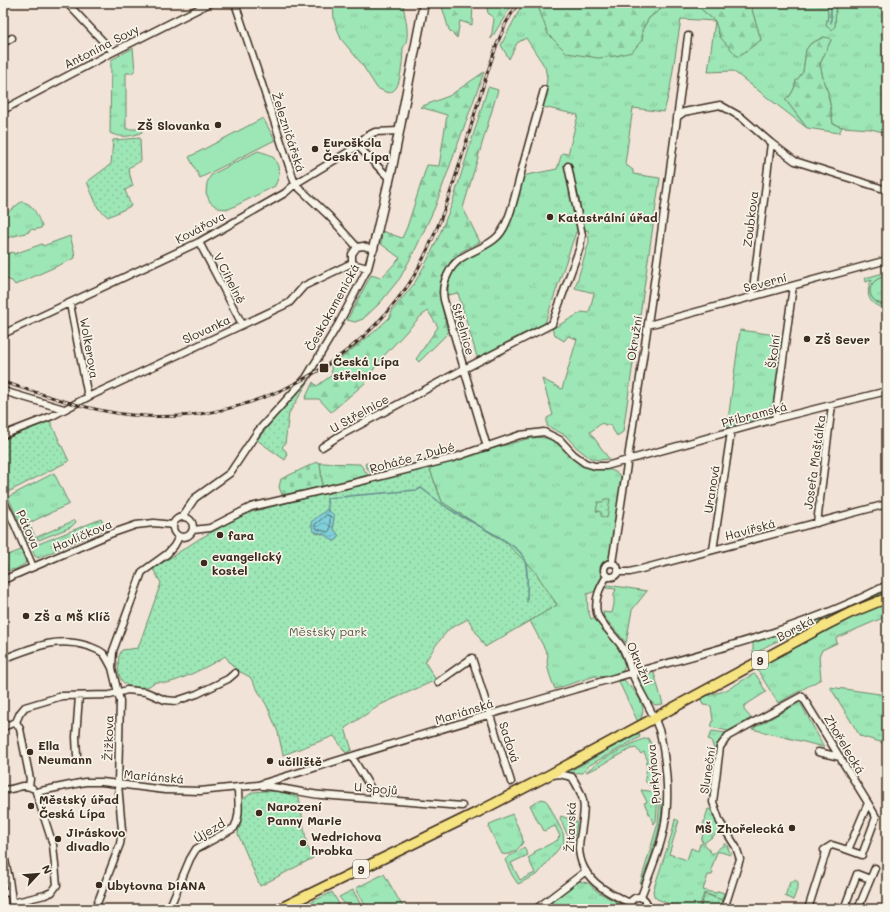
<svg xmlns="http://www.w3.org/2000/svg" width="890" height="912" font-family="Mali,sans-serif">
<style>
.grass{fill:url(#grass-tufts);stroke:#6c886a}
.forest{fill:url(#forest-firs);stroke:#6c886a}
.cemetery{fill:url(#cemetery-stones);stroke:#6c886a}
.park{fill:url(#park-dots);stroke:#6c886a;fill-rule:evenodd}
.pitch{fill:#9de6b5;stroke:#6c886a}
.water{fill:url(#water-waves);stroke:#648e8f}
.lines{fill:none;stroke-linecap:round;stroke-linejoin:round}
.shore{stroke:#576c6a;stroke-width:1}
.stream{stroke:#648e8f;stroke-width:1.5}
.street-casing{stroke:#3b2a1e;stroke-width:9}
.secondary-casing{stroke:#3b2a1e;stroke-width:11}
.primary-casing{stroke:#3b2a1e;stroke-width:12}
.street{stroke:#f7f3e8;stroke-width:6}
.secondary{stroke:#f7f3e8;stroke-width:8}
.primary{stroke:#f6e381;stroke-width:9}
.rail-casing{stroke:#3b2a1e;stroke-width:3}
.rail{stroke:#f7f3e8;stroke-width:1.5;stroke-dasharray:4.5;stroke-linecap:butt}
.poi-dot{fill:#3b2a1e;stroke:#f7f3e8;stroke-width:1.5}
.labels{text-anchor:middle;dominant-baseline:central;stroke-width:3.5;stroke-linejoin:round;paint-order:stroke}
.shield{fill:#f7f3e8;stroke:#73665b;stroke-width:1}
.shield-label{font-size:11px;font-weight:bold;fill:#3b2a1e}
.street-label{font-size:12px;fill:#3b2a1e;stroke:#f7f3e8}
.poi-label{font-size:12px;font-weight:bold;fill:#3b2a1e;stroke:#f7f3e8;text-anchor:start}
.park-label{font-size:12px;fill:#545944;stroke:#f7f3e8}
</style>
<defs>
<pattern id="grass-tufts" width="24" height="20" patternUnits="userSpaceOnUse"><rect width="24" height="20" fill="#9de6b5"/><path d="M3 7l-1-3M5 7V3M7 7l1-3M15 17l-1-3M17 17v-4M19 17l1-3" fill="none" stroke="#88c59b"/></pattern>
<pattern id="forest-firs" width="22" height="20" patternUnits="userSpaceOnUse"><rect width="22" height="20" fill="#9de6b5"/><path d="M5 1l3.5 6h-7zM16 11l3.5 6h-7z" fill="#88c59b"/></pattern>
<pattern id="cemetery-stones" width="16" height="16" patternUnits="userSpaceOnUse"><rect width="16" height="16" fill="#9de6b5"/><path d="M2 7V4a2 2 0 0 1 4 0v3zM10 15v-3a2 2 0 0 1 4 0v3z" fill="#88c59b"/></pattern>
<pattern id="park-dots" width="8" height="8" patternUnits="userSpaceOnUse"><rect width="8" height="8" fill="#9de6b5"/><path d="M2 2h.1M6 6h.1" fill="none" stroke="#88c59b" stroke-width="1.8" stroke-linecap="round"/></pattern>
<pattern id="water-waves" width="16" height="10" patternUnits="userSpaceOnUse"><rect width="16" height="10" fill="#80d0db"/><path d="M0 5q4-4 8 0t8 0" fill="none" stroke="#6aa9b1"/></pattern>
</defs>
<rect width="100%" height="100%" fill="#f2e3d8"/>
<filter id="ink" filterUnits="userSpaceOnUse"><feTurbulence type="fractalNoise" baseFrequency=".025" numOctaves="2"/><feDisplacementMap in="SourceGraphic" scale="8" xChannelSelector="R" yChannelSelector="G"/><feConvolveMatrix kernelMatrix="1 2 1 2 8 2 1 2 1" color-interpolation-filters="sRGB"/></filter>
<g filter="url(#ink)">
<!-- grass -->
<path class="grass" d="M333,3H403C404,16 412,36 403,48C403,56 401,82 396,88C394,91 391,92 388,93L377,88L361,63L341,39L334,20Z
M523,3H542L540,9L642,40V30L649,18L662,8L673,3H694L715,21L720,37L761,40L750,3H827L828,16L826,26H835L836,3H887V133L871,129L842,127L833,124L828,92L824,83L820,64L831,40L824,37L810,44L806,50L803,72L796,81L794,89L790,96L785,99L807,128L733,71L708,72L715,21L681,19L670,89L664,112L633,108L625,164L633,170V174L660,178L623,432L617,436L610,425H605L602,423L590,432L609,459L598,460L590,458L577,448L565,435L547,426V418L553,415L542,379L562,389L577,339L568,336L564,341L556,336L552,329L582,312L589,313L594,293L575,288L589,242L588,230L576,232L545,323L513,339L478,360L458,293L448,295C446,253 484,259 504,235C510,228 519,187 522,176L557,169L562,153L568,154L578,115L543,107L547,78L545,67L526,38L517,43L509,59L501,45Z
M133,48L135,70L132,73H126V129H142V132C133,137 119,138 110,133L111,60Z
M21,202C34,202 37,217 42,226L41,228L34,230L33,229L29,230V232L3,239V216Z
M70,236L74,250L75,258L15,285L12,281L3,278V255L13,252L14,254L42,244L43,246Z
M887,276V305C874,305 863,291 875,281C878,278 883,277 887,276Z
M740,330L783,336L772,413L768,418L743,424L741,417L734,419L737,425L727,428Z
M530,438C535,438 540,437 545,438C560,440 569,459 582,465C598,473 612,464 622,478L612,563C605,565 603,569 607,576L599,590L587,594L588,610L591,619L594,618L618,647L625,666L622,672L605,677L595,676L555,689C551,679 545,665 548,655L530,621L557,604L506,543L442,502L429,467Z
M437,457L439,459L372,475L365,465L366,463L391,467L408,465Z
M320,463L360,464L368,475L321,487L322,482Z
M54,473L69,504L29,523L37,541L29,543L8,497Z
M101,519L106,529L38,558L35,556L31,547Z
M75,520L76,522L71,527L39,540L37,537Z
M21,550L26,561L25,564L14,570V569L8,571L3,557Z
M608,585L647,591L632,610L626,643L604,617L603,612L612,613L614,604V593L615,592L616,589L606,588Z
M887,590V594C858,602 833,619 805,631C785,639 770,641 753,656V641L823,618Z
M887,604V616L836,638L837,643L822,650L819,657L821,679L778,703L756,668L867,610Z
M645,673L647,675L654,673L663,704L655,705C647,700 636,683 640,674Z
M754,674L757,676L766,692L744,706V710L751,718L728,731L711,727L713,721L711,706L703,705L701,699C708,694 713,694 721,692C733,688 743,679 754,674Z
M624,680C635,690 651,709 638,722L619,682V681Z
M830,687L887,695V744L860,736Z
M800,702L824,747L752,729Z
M712,731L726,733L720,740L716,747L712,796L710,798L714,749L711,740L708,739Z
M639,733L640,737L588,766L583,773L568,772Z
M648,738L652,746L658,785C654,787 645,785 645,779C645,773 648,771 646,763L648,761L644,752L641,754L636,748L631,749L594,769L586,772C593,764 637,739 648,738Z
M641,790L649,791L658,796L656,821L654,824L644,803L647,802Z
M660,798C668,813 647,868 641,885L640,884L658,823Z
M542,799L545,800L548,803L563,833L564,842L538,874L518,884L512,875L505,860C509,855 519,852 524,847L528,855L511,863L520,880L535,873L528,858L535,854L534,852L558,840V838L560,836L555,826L544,831L540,823L538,822L530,805Z
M708,809L711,810L720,831L704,843L712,854L726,843L730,853H732L730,855L721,852H717L711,870L713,873L712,875H708L703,890L710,892H712L717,893L718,891L724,893L722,900L704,893L699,909H682L657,899L654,896L653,891L672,833L675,819L679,821L669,854L687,860L691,848L698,851L700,844H702L703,841H701L703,834L702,829Z
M512,814L522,836L523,842C519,850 510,856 502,854L489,828L490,824Z
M561,816L577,822L575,836L567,834L560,818Z
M384,874L404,909H367L356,888Z
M578,881L588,883L598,892L620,904L625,909H544L552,903L550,899Z
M353,890L363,909H349L339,897Z
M332,892L339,904L329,909H297Z"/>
<!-- forest -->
<path class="forest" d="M441,3H473L472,25L460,21L457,38L449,30Z
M486,3H513L491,39L494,19L488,13Z
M542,3H673L662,8L649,18L642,30V40L632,52L615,56L598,58L567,53L548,34L539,9Z
M694,3H750L761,40L738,57L720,37L715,21Z
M827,3H836L835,26L832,30L826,26L828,16Z
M824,37L830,38L831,40L820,64L824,83L828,92L833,124L842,127L839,133L807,128L785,99L790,96L794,89L796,81L803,72L806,50L810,44Z
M484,72L435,207L416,248L400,278L380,303L363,319L355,322L347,320L371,275L381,278L400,258L381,244L382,231L402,238L407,227L427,165L439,166L447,115L420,107L449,96Z
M488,87L498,90L463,208L480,242L462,251L451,261L441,281L439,293L448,333L419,362L416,359L438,327L428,311L420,317L379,361L365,383L331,412L319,399H305L313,382L317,386L332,375L331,366L374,332L390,317L392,311L414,284L427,261L438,238L452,204Z"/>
<!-- cemetery -->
<path class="cemetery" d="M317,462L320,463L322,482L321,487L282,495L279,487L281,479Z"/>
<!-- park -->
<path class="park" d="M140,138L141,161L128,168L133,186L125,190L131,206L108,217L98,208L87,182L111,164L113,140Z
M306,380L308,382L289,413L285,444L282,447L286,451L287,456L285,460L257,440Z
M50,421L69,461L4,494L3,440Z
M429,467L442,502L506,543L534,570L557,605L485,647L468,619L449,629L436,645L425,662L436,680L382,704L345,728L352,750L346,753L334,736L283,755L278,732L267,706L250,677L235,669L225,656C215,663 178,682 166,683C163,683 160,681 157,682C153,682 150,687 146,687C134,689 122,687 119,674C118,666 117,657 122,650L138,648L161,583L153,569L199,539L247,513ZM334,515L333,528L339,536L334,541L323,534L315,533Z
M604,499H610L607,518L601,516V512L596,511L598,502H603Z
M264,791H277L299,797L307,846L313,858L260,886L238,834L239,828L240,827L242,800L253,792Z
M795,880L798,882V887L793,900L785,896L790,882Z
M705,894L722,900L718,909H700Z"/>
<!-- pitch -->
<path class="pitch" d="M263,118L275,140L200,178L189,157Z
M258,151L268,154L274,158L278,166L279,176L275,186L229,209L218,208L210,202L206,193L207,183L211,175Z
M887,272V276C883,277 878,278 875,281C863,291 874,306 887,305V308C871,308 863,294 872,280L866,282L865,278Z"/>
<!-- water -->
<path class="water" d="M326,510H328L334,515L333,528L339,536L337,540L334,541L323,534L313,531L311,522Z"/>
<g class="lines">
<!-- shore -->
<path class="shore" d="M327,515L330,516V530L328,532L317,529L315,525Z"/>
<!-- stream -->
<path class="stream" d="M831,23V3
M328,512L327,498L417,490L421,488C432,496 442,505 454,512C468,521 516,543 523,556C529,566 527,590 527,602"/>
<defs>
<path id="street" d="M67,3L113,52
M235,3L295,184L329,216L357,247
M3,43L12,38
M544,90C536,118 528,145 521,173C516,190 510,224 498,236C483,252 458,251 448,274C443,283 442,290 444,300L464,369L552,324L580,247L582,235L568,166
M3,110L107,55L210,3
M677,117L684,112L720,105L741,117L771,143L795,161L887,190
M358,146L390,179
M199,242L242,324
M352,263V254L357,247
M352,263L356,265L368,268
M752,297L771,143
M70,304L88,397
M648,325L887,260
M3,334L199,242L285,193L295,184L358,146C361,139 368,135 375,132L399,131
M3,391L64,409
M775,419L793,286
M3,435L52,416L88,397L289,303L304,286L352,263
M322,447L339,436L464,369L487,447
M3,500L11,516L33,567
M173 527a10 10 0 1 1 20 0a10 10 0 1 1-20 0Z
M182,517L195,498L230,473L258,431L306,378L339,323L368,268L373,249L363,246L357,247
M817,523L832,405
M193,530L210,528L251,507L358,482L453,458L520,435L544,432L560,440L574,455L585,463L595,466H606L775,419L887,391
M713,550L731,432
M604 570a7 7 0 1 1 14 0a7 7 0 1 1-14 0Z
M612,563C639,388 665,212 688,36
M618,572H630L887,504
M607,576C600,587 594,599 597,613C600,624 616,637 622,647C627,655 629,665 632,673C640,695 656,714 661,737C667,768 671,805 662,837C657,857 648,877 641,897
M3,580L110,534L136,525L154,523L173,525
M3,659C32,648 56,636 88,646C93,648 100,650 104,654C107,658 110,664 112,668
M438,682L472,658L511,782
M16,722L20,713L25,707L62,696L110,695L127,690L146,692L165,700L176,701L197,694L228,679L235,673
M3,727L16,722L20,729L30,779L29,786
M818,752L840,757
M77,756L76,737L79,696
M352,757L378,800
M553,775L559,774L572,777C587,801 585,806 581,833C580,837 579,843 579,848C580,878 605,892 630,903
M263,786C283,787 301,793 321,795L462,806
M3,789C12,792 22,782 32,788
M36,792L85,782H102L165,790L200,791L258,785C376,749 495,712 614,678C706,652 802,630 887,585
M824,850L832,845L848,850
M3,851L9,879L13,909
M3,893L11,892
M12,903L45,895L52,892L57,885L53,845L36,792
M95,909L120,844L122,830L118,784L120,701L112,668L113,651L142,572L167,554L174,546L179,537
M169,909L190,859L196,849L234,828C241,816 238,802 238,788
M536,909L586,871
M630,909L631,901C638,893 648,898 647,909
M724,909L740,859L736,847L720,822L713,802L720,747L728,736L802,696L868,803L848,850L862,855L876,817L868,803
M808,909L827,849
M844,909L857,874L870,879
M858,909L875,868"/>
<path id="secondary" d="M373,249L392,168L424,3"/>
<path id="primary" d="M279,909L478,812L549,775L826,625L850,613L887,598"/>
</defs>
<!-- street casing -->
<use href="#street" class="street-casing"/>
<!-- secondary casing -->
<use href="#secondary" class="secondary-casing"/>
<!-- primary casing -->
<use href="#primary" class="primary-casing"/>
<!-- street -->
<use href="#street" class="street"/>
<!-- secondary -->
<use href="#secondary" class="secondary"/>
<!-- primary -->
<use href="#primary" class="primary"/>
<defs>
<path id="rail" d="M3,382C49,396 96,414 145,416C242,422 342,374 400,296C405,290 410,283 414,276C440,230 455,180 470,130C478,101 487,73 497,44L506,23L518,3"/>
</defs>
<!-- rail casing -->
<use href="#rail" class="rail-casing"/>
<!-- rail -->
<use href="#rail" class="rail"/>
</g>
</g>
<!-- markers -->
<g class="poi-dot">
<circle cx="218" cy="125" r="4"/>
<circle cx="315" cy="149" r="4"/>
<circle cx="550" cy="217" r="4"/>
<circle cx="807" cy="339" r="4"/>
<rect x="319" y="363" width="10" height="10" rx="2"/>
<circle cx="220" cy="535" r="4"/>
<circle cx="204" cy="563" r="4"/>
<circle cx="26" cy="616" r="4"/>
<circle cx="30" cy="752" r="4"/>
<circle cx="270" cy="761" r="4"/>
<circle cx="31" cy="806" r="4"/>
<circle cx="259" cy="813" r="4"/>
<circle cx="792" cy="828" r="4"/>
<circle cx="58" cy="839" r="4"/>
<circle cx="303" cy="843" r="4"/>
<circle cx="99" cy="885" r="4"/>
</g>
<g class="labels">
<!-- shield labels -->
<g class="shield">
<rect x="752" y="651" width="16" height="18" rx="3"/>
<rect x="353" y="860" width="16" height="18" rx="3"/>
</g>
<g class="shield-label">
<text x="760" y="660">9</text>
<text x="361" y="869">9</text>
</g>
<!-- street labels -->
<g class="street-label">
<text transform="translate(101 46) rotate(-27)">Antonína Sovy</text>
<text transform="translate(289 132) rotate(72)">Železničářská</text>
<text transform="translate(750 219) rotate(-83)">Zoubkova</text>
<text transform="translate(200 227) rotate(-28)">Kovářova</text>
<text transform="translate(230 278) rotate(63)">V Cihelně</text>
<text transform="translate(765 282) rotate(-15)">Severní</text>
<text transform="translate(332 307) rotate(-61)">Českokamenická</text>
<text transform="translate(206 329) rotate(-25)">Slovanka</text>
<text transform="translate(464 329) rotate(74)">Střelnice</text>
<text transform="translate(634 338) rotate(-81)">Okružní</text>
<text transform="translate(90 348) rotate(80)">Wolkerova</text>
<text transform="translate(773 351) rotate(-82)">Školní</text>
<text transform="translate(359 413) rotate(-29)">U Střelnice</text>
<text transform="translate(754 414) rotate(-15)">Příbramská</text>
<text transform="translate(412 457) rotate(-15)">Roháče z Dubé</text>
<text transform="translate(814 462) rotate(-82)">Josefa Maštálka</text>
<text transform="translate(711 489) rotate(-81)">Uranová</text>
<text transform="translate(29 529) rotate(66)">Pátova</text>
<text transform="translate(750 529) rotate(-15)">Havířská</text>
<text transform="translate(82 535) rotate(-23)">Havlíčkova</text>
<text transform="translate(795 628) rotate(-28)">Borská</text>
<text transform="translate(640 663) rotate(66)">Okružní</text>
<text transform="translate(464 711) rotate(-17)">Mariánská</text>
<text transform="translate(108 738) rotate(-89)">Žižkova</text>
<text transform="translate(510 742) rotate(72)">Sadová</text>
<text transform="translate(845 744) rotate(59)">Zhořelecká</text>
<text transform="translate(707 770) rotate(-81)">Sluneční</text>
<text transform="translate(653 774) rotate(-95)">Purkyňova</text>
<text transform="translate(154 776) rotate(5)">Mariánská</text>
<text transform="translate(376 788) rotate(5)">U Spojů</text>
<text transform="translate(570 827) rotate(-88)">Žitavská</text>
<text transform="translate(209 830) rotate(-31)">Újezd</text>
</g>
<!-- poi labels -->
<g class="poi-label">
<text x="210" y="125" text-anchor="end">ZŠ Slovanka</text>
<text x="323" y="142">Euroškola<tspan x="323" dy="14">Česká Lípa</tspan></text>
<text x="558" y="217">Katastrální úřad</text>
<text x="815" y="339">ZŠ Sever</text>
<text x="333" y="361">Česká Lípa<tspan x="333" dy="14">střelnice</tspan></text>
<text x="228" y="535">fara</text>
<text x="212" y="556">evangelický<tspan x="212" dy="14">kostel</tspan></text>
<text x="34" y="616">ZŠ a MŠ Klíč</text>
<text x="38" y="745">Ella<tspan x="38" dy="14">Neumann</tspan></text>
<text x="278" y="761">učiliště</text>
<text x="39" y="799">Městský úřad<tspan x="39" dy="14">Česká Lípa</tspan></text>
<text x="267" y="806">Narození<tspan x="267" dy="14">Panny Marie</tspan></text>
<text x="784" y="828" text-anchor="end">MŠ Zhořelecká</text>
<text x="66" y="832">Jiráskovo<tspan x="66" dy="14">divadlo</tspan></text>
<text x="311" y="836">Wedrichova<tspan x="311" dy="14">hrobka</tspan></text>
<text x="107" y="885">Ubytovna DiANA</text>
</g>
<!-- park labels -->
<g class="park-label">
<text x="328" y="631">Městský park</text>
</g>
</g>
<!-- margin -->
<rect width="890" height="912" fill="none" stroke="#f7f3e8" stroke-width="16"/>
<rect x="8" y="8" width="874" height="896" fill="none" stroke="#3b2a1e" stroke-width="1.5" filter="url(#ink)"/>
<!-- north arrow -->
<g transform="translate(38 874) rotate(64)" stroke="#f7f3e8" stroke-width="3" paint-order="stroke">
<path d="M0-3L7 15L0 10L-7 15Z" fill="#3b2a1e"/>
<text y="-6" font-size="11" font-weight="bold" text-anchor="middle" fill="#3b2a1e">N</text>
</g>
</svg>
